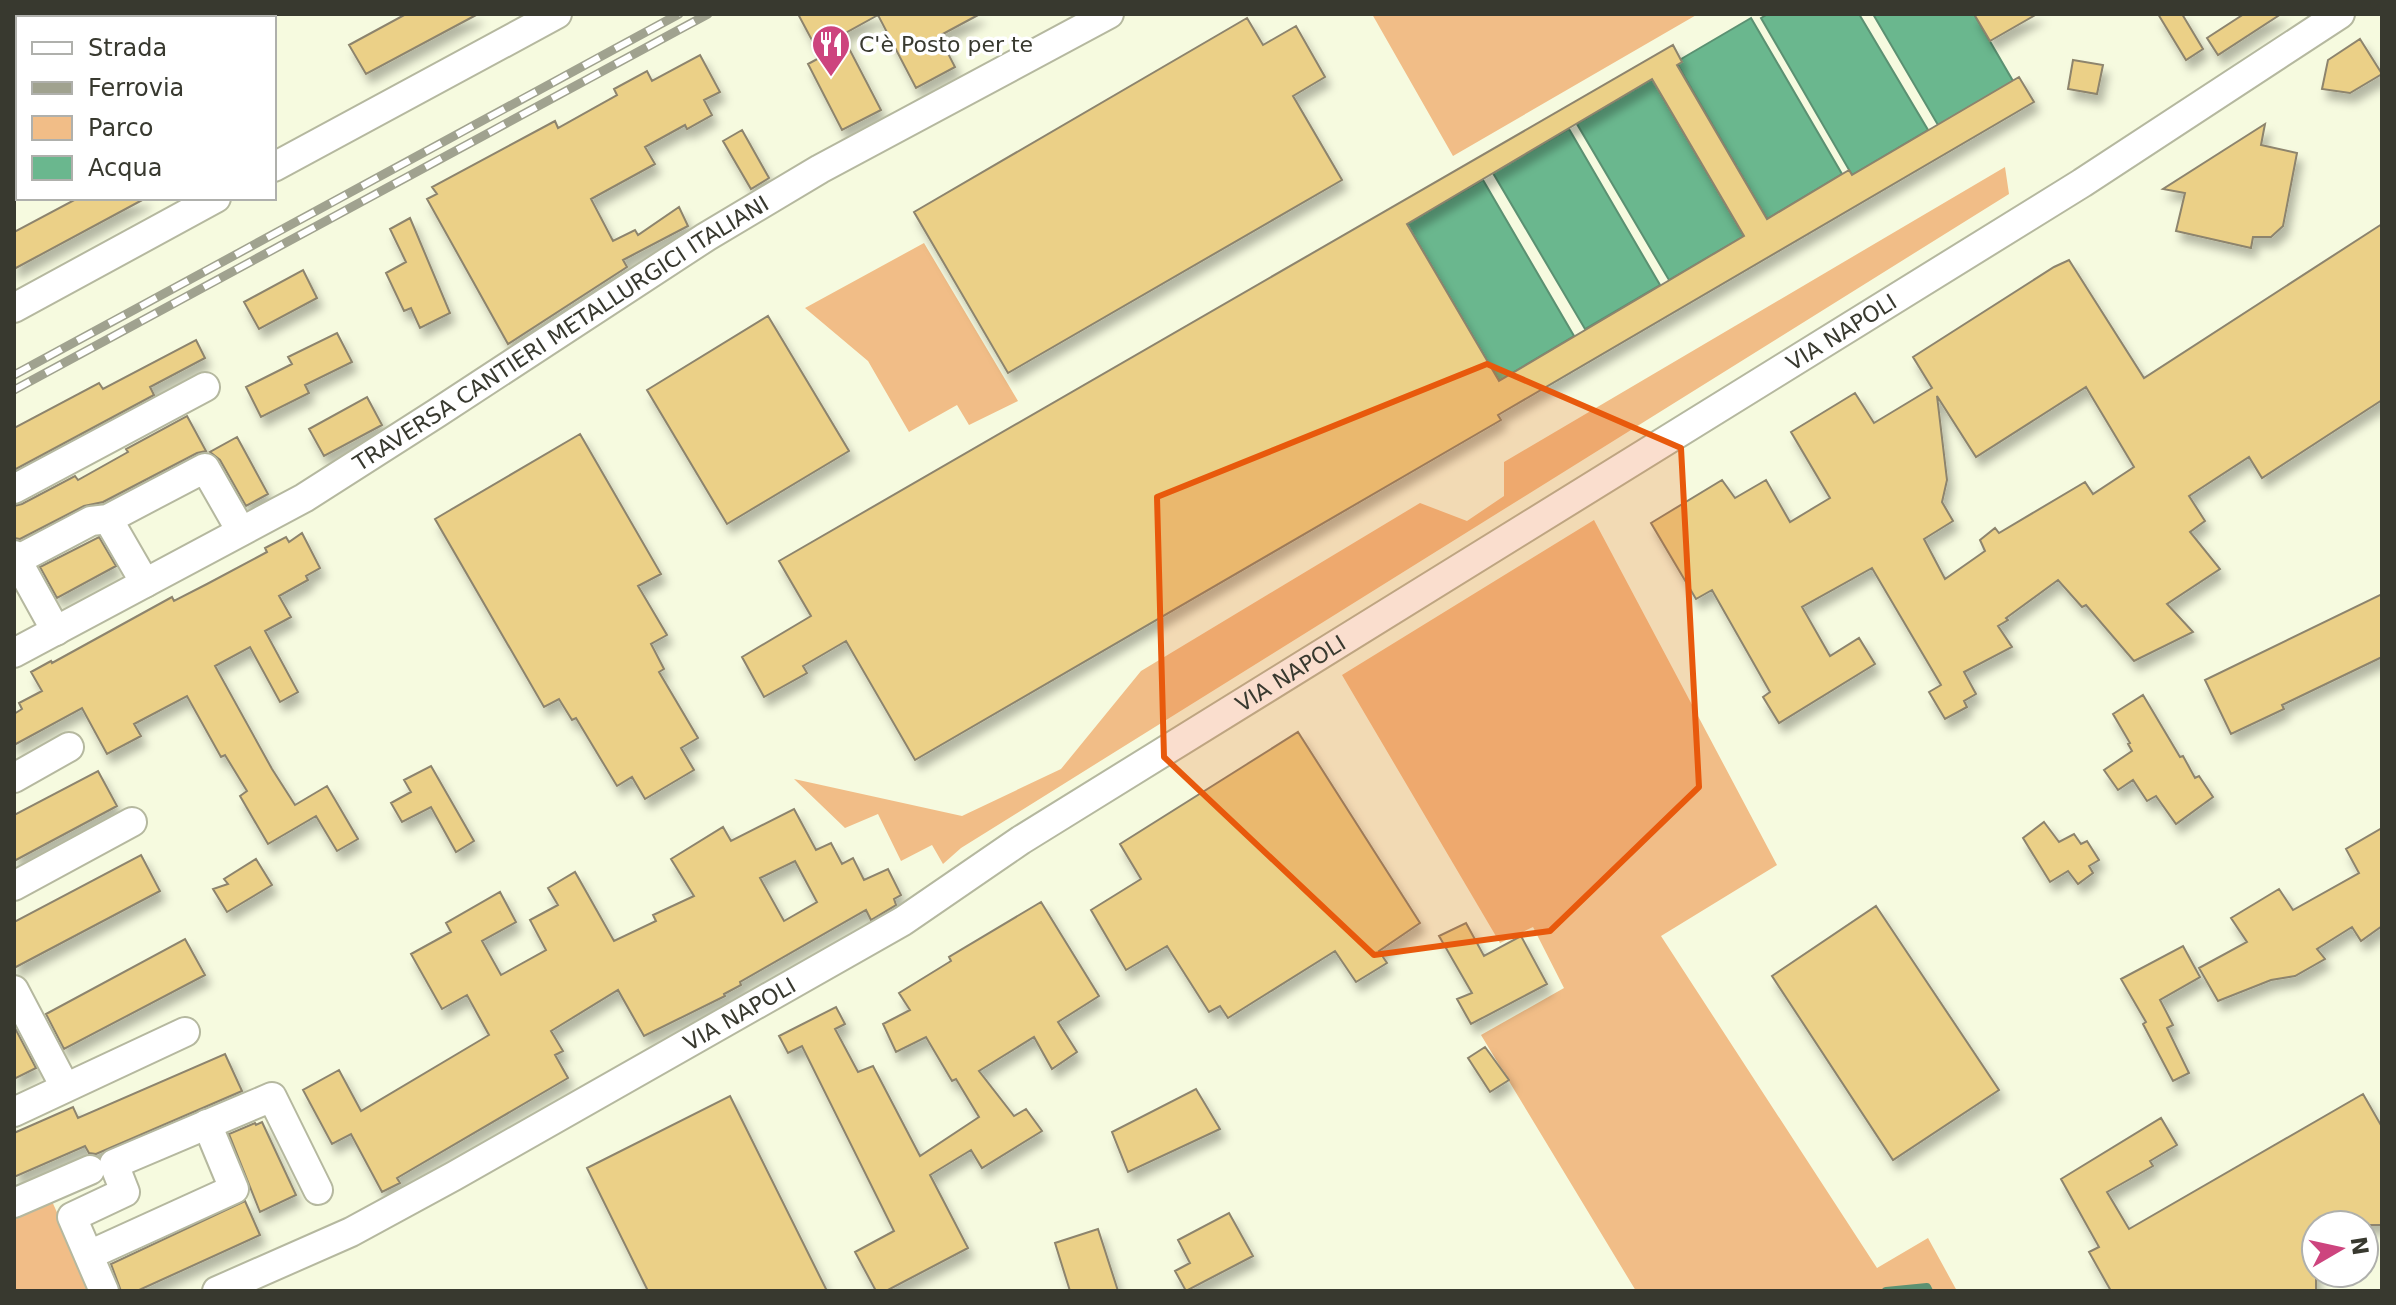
<svg xmlns="http://www.w3.org/2000/svg" width="2396" height="1305" font-family="'DejaVu Sans',sans-serif">
<style>
.green{fill:#f1bd87}
.water{fill:#6ab78e;stroke:#5b9172;stroke-width:2}
.lines{fill:none;stroke-linecap:round;stroke-linejoin:round}
.stream{stroke:#5b9172;stroke-width:8}
.building{fill:#ebd087;stroke:#8d846d;stroke-width:2;fill-rule:evenodd;filter:url(#shadow)}
.minor-casing{stroke:#b5b89f;stroke-width:32}
.minor{stroke:#fff;stroke-width:28}
.rail-casing{stroke:#a0a28f;stroke-width:9}
.rail{stroke:#fff;stroke-width:6;stroke-dasharray:18;stroke-linecap:butt}
.marked{fill:#e8590c;fill-opacity:0.2;stroke:#e8590c;stroke-width:6;stroke-linejoin:round}
.labels{text-anchor:middle;dominant-baseline:central;stroke-width:7;stroke-linejoin:round;paint-order:stroke}
.poi-label{font-size:22px;fill:#38392f;stroke:#fff;text-anchor:start}
.street-label{font-size:22px;fill:#38392f;stroke:#fff}
</style>
<defs>
<filter id="shadow"><feDropShadow dx="5" dy="9" stdDeviation="4" flood-color="#0004"/></filter>
</defs>
<rect width="100%" height="100%" fill="#f6fadf"/>
<!-- green -->
<path class="green" d="M1372,14H1698L1453,156Z
M2005,167L2009,194L961,848L943,864L932,845L901,861L878,814L845,828L794,779L962,816L1061,769L1141,671L1420,503L1467,521L1504,496V462Z
M924,243L1018,401L969,425L957,405L909,432L868,361L805,308Z
M1594,520L1777,865L1661,936L1877,1268L1928,1238L1957,1291H1636L1481,1035L1564,988L1533,927L1500,943L1342,675Z
M51,1199L92,1291H14V1216Z"/>
<!-- water -->
<path class="water" d="M1768,14H1859L1928,130L1852,175L1761,18Z
M1873,14H1974L2013,81L1938,125Z
M1751,18L1842,174L1767,219L1676,62Z
M1652,79L1744,236L1669,280L1577,124Z
M1569,129L1660,285L1585,329L1493,173Z
M1483,180L1574,336L1499,381L1407,224Z"/>
<g class="lines">
<!-- stream -->
<path class="stream" d="M1886,1291L1927,1287L1929,1291"/>
</g>
<!-- building -->
<path class="building" d="M406,14H478L366,74L349,45Z
M798,14H980L939,36L955,67L916,88L878,15L842,35L881,110L842,130L808,64L821,57Z
M1974,14H2037L1990,41Z
M2158,14H2182L2203,49L2186,60Z
M2244,14H2281L2218,55L2207,38Z
M1247,18L1263,45L1296,26L1325,77L1293,96L1342,180L1008,373L914,212Z
M2360,39L2382,74L2350,93L2322,89L2328,60Z
M1673,45L1682,62L1677,65L1767,219L1849,170L1852,175L2019,77L2034,102L1498,415L1501,420L915,760L846,641L803,666L807,673L764,697L742,657L811,616L779,561ZM1652,79L1744,236L1499,381L1407,224Z
M700,55L720,92L704,100L712,115L687,129L685,125L645,147L655,164L591,199L613,241L635,230L638,235L679,207L688,226L623,260L627,267L508,344L427,199L437,194L432,187L555,121L558,128L617,95L614,89L647,71L652,81Z
M2073,60L2103,65L2097,94L2068,89Z
M2265,124L2261,145L2297,153L2283,226L2271,237H2253L2251,248L2176,231L2185,193L2163,189Z
M742,130L769,178L751,189L723,141Z
M78,198H146L14,269V232Z
M410,218L450,313L420,328L411,308L404,311L386,273L406,262L390,229Z
M2382,224V400L2262,478L2249,457L2189,496L2205,521L2190,532L2220,569L2167,604L2193,632L2134,661L2086,605L2082,607L2058,580L2006,618L2008,620L1998,626L2012,647L1964,672L1976,694L1964,701L1967,707L1945,719L1929,692L1941,685L1872,568L1802,607L1830,656L1859,638L1875,664L1779,723L1763,697L1770,692L1712,590L1696,599L1651,523L1722,480L1735,498L1766,480L1790,522L1830,498L1791,432L1855,393L1874,423L1932,388L1913,357L2054,267L2069,260L2144,378ZM2086,387L2134,467L2093,494L2085,482L1999,533L1995,528L1980,540L1985,551L1945,579L1924,539L1953,521L1942,502L1947,480L1937,396L1976,457Z
M303,270L317,298L259,329L244,302Z
M768,316L849,451L727,524L647,390Z
M337,333L352,362L305,385L309,393L261,417L246,387L292,364L288,357Z
M196,340L205,358L150,387L154,395L14,470V428L99,383L103,389Z
M367,397L382,425L324,456L309,429Z
M187,416L206,451L197,453L103,502L84,506L20,539L14,538V506L22,504L75,476L78,480L128,452L126,449Z
M580,434L661,574L638,586L667,635L651,644L664,669L659,672L698,738L681,748L694,770L645,799L632,777L617,786L576,718L572,720L559,699L544,707L435,519Z
M237,437L268,494L246,506L220,460L210,452Z
M302,533L320,568L306,576L308,580L279,596L291,617L265,631L298,692L280,702L250,647L215,666L272,769L295,805L327,786L358,839L337,851L316,816L268,844L240,796L247,791L225,755L221,757L187,696L134,724L141,736L107,754L82,708L14,745V714L22,709L19,703L42,691L31,672L51,661L52,663L172,597L174,601L207,584L267,552L265,548L286,537L289,542Z
M99,537L116,566L57,598L40,567Z
M2382,594V657L2282,705L2284,709L2231,734L2205,680Z
M2143,695L2180,757L2183,756L2195,778L2199,776L2213,797L2176,824L2156,796L2147,801L2133,780L2118,790L2104,770L2132,751L2128,744L2130,743L2113,714Z
M1298,732L1420,923L1379,951L1387,963L1356,982L1335,951L1228,1018L1220,1006L1209,1012L1167,946L1126,970L1091,910L1141,879L1120,844Z
M431,766L474,841L456,852L431,807L402,822L391,803L411,792L404,780Z
M98,771L117,806L14,861V815Z
M794,809L816,850L831,843L842,864L853,858L864,880L888,869L901,895L894,899L896,905L871,920L866,910L740,982L741,985L724,994L725,996L644,1036L618,990L551,1031L563,1051L555,1055L568,1078L397,1178L400,1183L382,1192L351,1134L332,1144L303,1090L339,1070L361,1111L489,1035L467,995L442,1009L411,954L451,932L446,923L500,892L516,922L482,941L501,975L546,950L530,920L558,905L548,888L575,872L614,941L656,921L653,915L694,896L671,859L723,827L731,841ZM795,861L817,902L784,921L760,878Z
M2044,822L2059,842L2074,834L2081,844L2087,841L2099,860L2089,866L2093,873L2078,884L2068,871L2050,882L2023,838Z
M2382,828V926L2361,941L2352,927L2317,949L2325,959L2295,976L2271,980L2218,1001L2199,968L2247,942L2231,918L2279,889L2293,910L2359,873L2346,849Z
M141,855L160,891L14,968V922Z
M256,859L272,885L227,912L213,889L228,884L224,879Z
M1041,902L1099,996L1058,1022L1077,1052L1052,1069L1034,1037L979,1071L1014,1116L1026,1109L1042,1131L982,1168L971,1150L930,1175L968,1248L886,1291H876L855,1252L894,1231L802,1046L788,1053L779,1036L836,1007L845,1024L835,1029L858,1072L873,1066L920,1156L979,1117L956,1079L952,1081L926,1037L896,1052L883,1024L910,1010L899,993L951,961L949,957Z
M1876,906L1999,1090L1893,1160L1772,976Z
M1466,923L1484,956L1521,936L1547,984L1471,1024L1457,999L1472,993L1439,936Z
M185,939L205,975L64,1049L46,1014Z
M2183,946L2200,977L2160,1000L2173,1025L2167,1028L2189,1073L2173,1081L2143,1024L2146,1022L2121,979Z
M14,1030H16L36,1068L14,1079Z
M1485,1047L1509,1080L1490,1092L1468,1058Z
M225,1054L242,1091L96,1154L89,1153L85,1146L14,1177V1133L73,1107L78,1118Z
M1196,1089L1220,1129L1128,1172L1112,1132Z
M2363,1094L2382,1127V1225H2316V1291H2111L2089,1252L2099,1247L2061,1179L2161,1118L2177,1145L2150,1161L2153,1166L2107,1192L2129,1229Z
M730,1096L827,1291H648L587,1168Z
M262,1122L296,1195L260,1212L229,1134L255,1123L256,1125Z
M245,1201L260,1235L137,1291H121L111,1264Z
M1229,1213L1253,1256L1186,1291L1175,1271L1190,1263L1178,1240Z
M1098,1229L1118,1291H1070L1055,1243Z"/>
<g class="lines">
<defs>
<g id="minor">
<path d="M274,167L557,14"/>
<path d="M14,308L216,198"/>
<path d="M14,489L205,387"/>
<path d="M108,519L145,583"/>
<path d="M14,555L56,631"/>
<path d="M17,560L91,521L108,519L205,468L241,531"/>
<path id="s1" d="M14,653L304,498L437,413L706,237L820,169L1109,14"/>
<path d="M14,778L69,747"/>
<path d="M14,886L132,822"/>
<path d="M14,990L65,1087"/>
<path d="M14,1112L185,1032"/>
<path d="M14,1203L90,1170"/>
<path d="M89,1255L234,1189L207,1124"/>
<path d="M104,1291L72,1217L125,1192L114,1164L272,1097L318,1190"/>
<path id="s2" d="M217,1291L351,1232L454,1176L903,921L1021,840L2082,183L2340,14"/>
</g>
</defs>
<!-- minor casing -->
<use href="#minor" class="minor-casing"/>
<!-- minor -->
<use href="#minor" class="minor"/>
<defs>
<path id="rail" d="M14,375L679,14
M14,390L708,14"/>
</defs>
<!-- rail casing -->
<use href="#rail" class="rail-casing"/>
<!-- rail -->
<use href="#rail" class="rail"/>
</g>
<!-- marked area -->
<path class="marked" d="M1487,364L1681,448L1699,787L1550,931L1374,955L1164,757L1157,497Z"/>
<!-- icons -->
<defs>
<symbol id="restaurant-pin" viewBox="-11 -11 22 30"><path d="M0 17L-7.5 6A9.5 9.5 0 1 1 7.5 6Z" fill="#cd447e" stroke="#fff"/><path d="M-5-6h1v4h1v-4h1v4h1v-4h1v5L-1.5 .5V6h-2V.5L-5-1ZM5-6V6H3V1.5H1.5Q1.5-4 5-6Z" fill="#fff"/></symbol>
</defs>
<g fill-rule="evenodd">
<use href="#restaurant-pin" x="809" y="22" width="44" height="60"/>
</g>
<g class="labels">
<!-- poi labels -->
<g class="poi-label">
<text x="859" y="44">C'è Posto per te</text>
</g>
<!-- street labels -->
<g class="street-label">
<text stroke="none"><textPath href="#s2" startOffset="1888">VIA NAPOLI</textPath></text>
<text stroke="none"><textPath href="#s1" startOffset="634">TRAVERSA CANTIERI METALLURGICI ITALIANI</textPath></text>
<text stroke="none"><textPath href="#s2" startOffset="1240">VIA NAPOLI</textPath></text>
<text stroke="none"><textPath href="#s2" startOffset="592">VIA NAPOLI</textPath></text>
</g>
</g>
<!-- border -->
<rect width="2396" height="1305" fill="none" stroke="#38392f" stroke-width="32"/>
<!-- legend -->
<rect x="16" y="16" width="260" height="184" fill="#ffffff" stroke="#afb0ac" stroke-width="2"/>
<rect x="32" y="42" width="40" height="12" fill="#ffffff" stroke="#afb0ac" stroke-width="2"/>
<text x="88" y="56" font-size="24" fill="#38392f">Strada</text>
<rect x="32" y="82" width="40" height="12" fill="#a0a28f" stroke="#afb0ac" stroke-width="2"/>
<text x="88" y="96" font-size="24" fill="#38392f">Ferrovia</text>
<rect x="32" y="116" width="40" height="24" fill="#f1bd87" stroke="#afb0ac" stroke-width="2"/>
<text x="88" y="136" font-size="24" fill="#38392f">Parco</text>
<rect x="32" y="156" width="40" height="24" fill="#6ab78e" stroke="#afb0ac" stroke-width="2"/>
<text x="88" y="176" font-size="24" fill="#38392f">Acqua</text>
<!-- north arrow -->
<g transform="translate(2340 1249) rotate(81)"><circle r="38" fill="#ffffff" stroke="#afb0ac" stroke-width="2"/>
<path d="M0-6L14 30L0 20L-14 30Z" fill="#cd447e"/>
<text y="-12" font-size="22" font-weight="bold" text-anchor="middle" fill="#38392f">N</text>
</g>
</svg>
